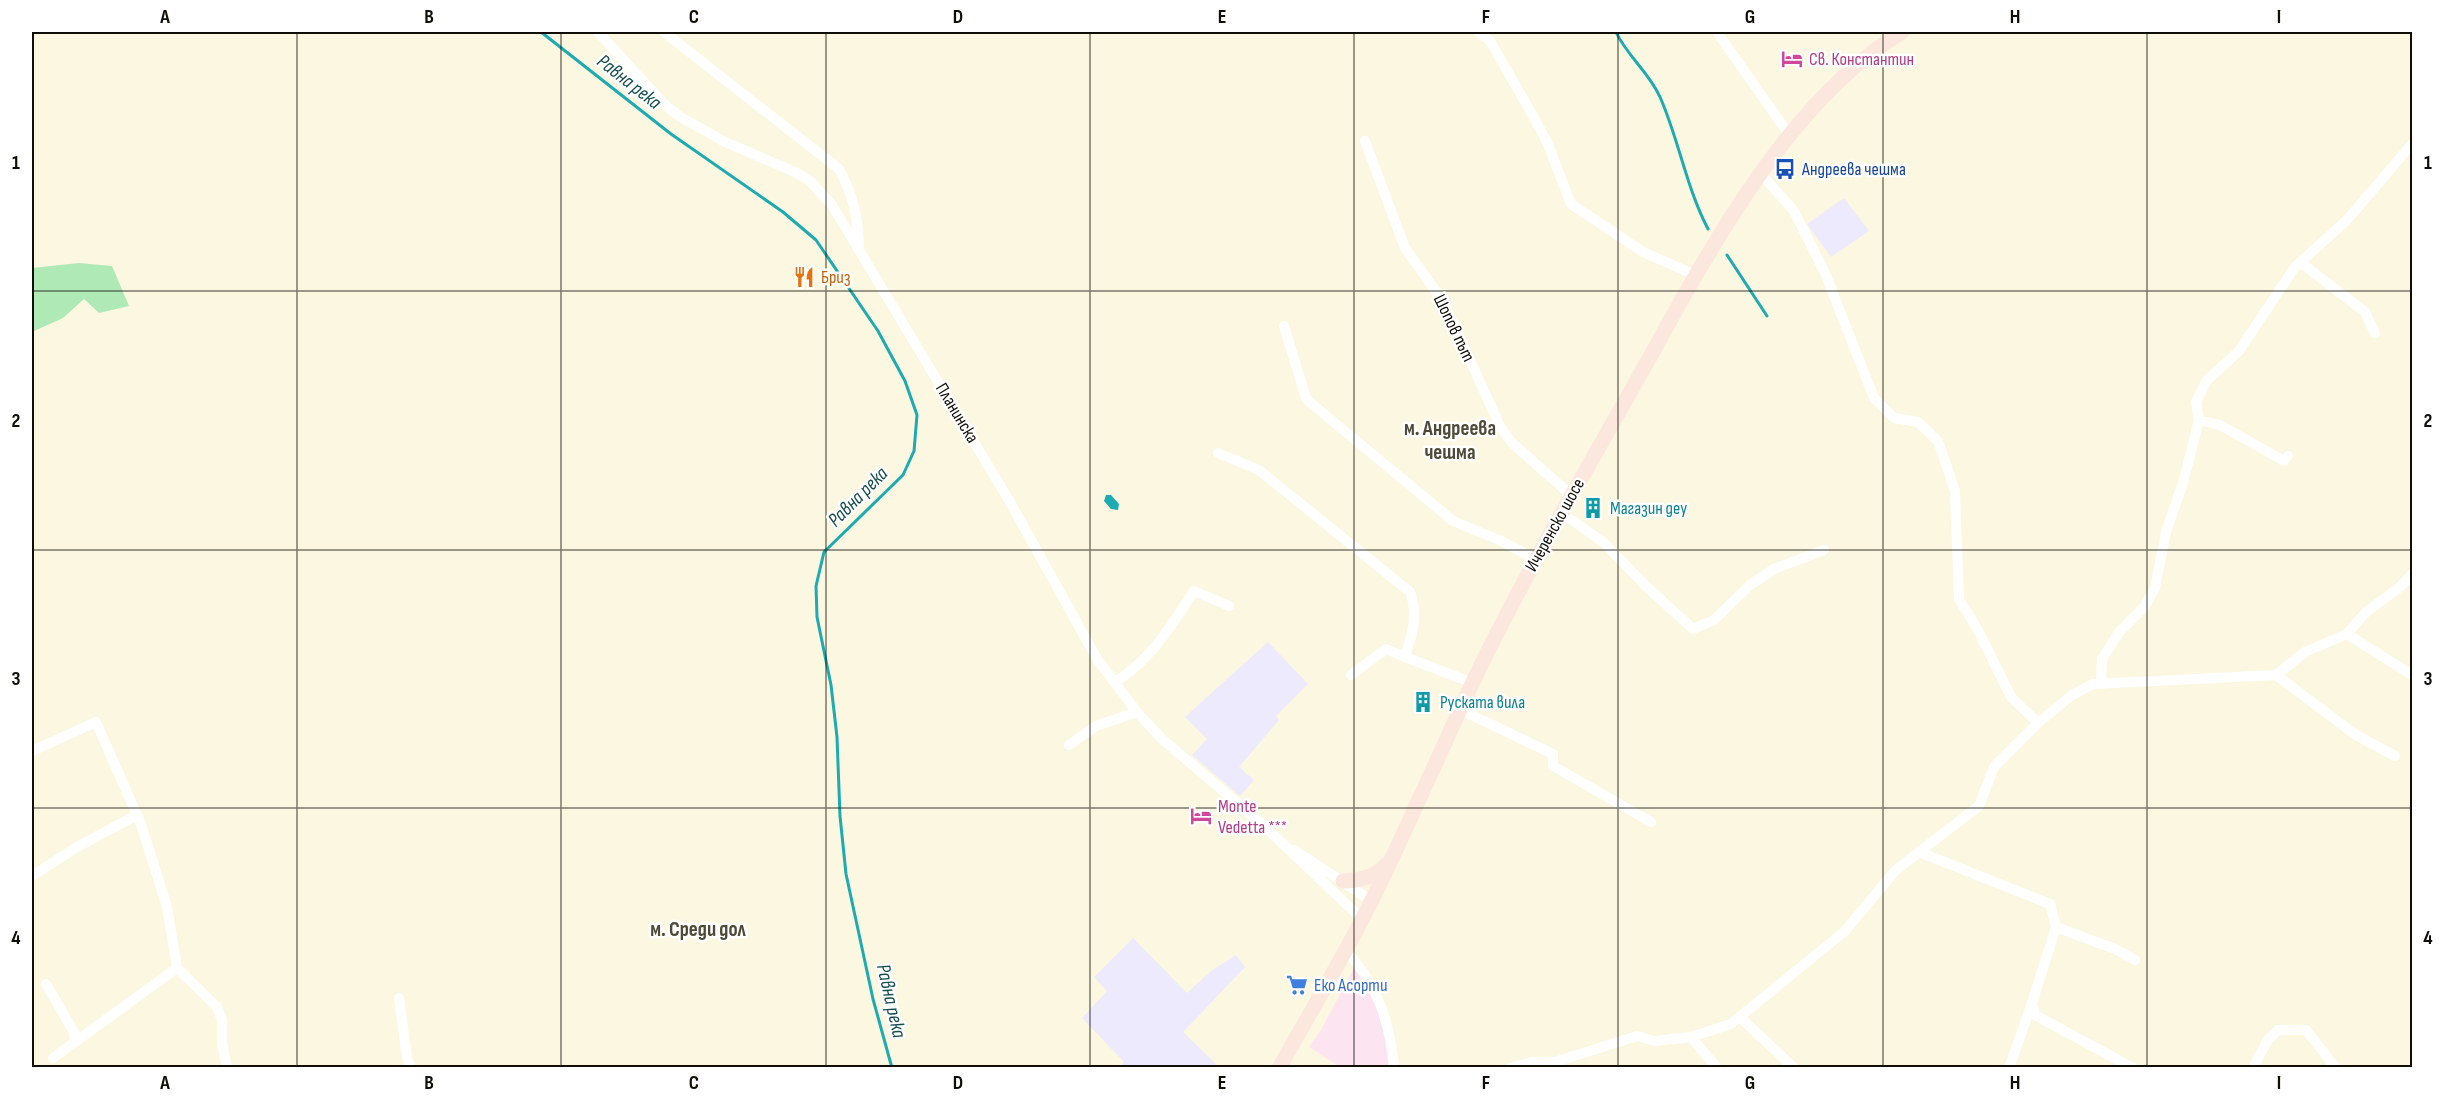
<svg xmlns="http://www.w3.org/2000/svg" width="2444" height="1099" font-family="'Sofia Sans Condensed',sans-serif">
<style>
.commercial{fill:#eceafc}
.industrial{fill:#fce5f1}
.green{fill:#afe9b6}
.water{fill:#1cabb0}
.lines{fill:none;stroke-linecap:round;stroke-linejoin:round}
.stream{stroke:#1cabb0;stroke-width:3}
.street{stroke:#fff;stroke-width:10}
.secondary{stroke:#fce7de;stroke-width:15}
.grid{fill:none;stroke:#100e07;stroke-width:1.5;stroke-opacity:0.55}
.labels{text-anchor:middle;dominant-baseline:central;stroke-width:5;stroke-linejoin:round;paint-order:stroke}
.hotel-label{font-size:18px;fill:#b23c85;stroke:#fff;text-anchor:start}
.transit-label{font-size:18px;fill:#164399;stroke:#fff;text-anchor:start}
.food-label{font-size:18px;fill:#c56008;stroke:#fff;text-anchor:start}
.street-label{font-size:18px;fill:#100e07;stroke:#fff}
.culture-label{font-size:18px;fill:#0d838f;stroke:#fff;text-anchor:start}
.shop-label{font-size:18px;fill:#366cbe;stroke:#fff;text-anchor:start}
.water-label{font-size:20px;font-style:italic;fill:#164e50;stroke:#fff}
.quarter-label{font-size:21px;font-weight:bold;fill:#4e4a38;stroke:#fff}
.neatline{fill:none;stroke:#100e07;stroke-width:2}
.grid-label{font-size:20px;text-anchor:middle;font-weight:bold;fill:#100e07}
</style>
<rect width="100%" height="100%" fill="#fcf7e1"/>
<!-- commercial -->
<path class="commercial" d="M1844,198L1869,231L1831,257L1807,224Z
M1268,642L1308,684L1276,716L1279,720L1239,767L1254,780L1240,796L1192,755L1207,739L1185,717Z
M1133,938L1187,993L1211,971L1236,955L1245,967L1183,1032L1219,1067H1120L1124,1062L1082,1018L1107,991L1094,977Z"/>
<!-- industrial -->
<path class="industrial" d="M1355,966L1378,1006L1387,1042L1388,1067H1340L1309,1047L1321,1030Z"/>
<!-- green -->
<path class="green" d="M79,263L112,266L129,306L99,313L84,299L63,318L32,332V268Z"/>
<!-- water -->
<path class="water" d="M1106,495H1111L1119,504L1118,510L1111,509L1104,501Z"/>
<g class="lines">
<!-- stream -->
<path class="stream" d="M541,32L671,134L783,212L816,240L878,331L905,381L917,415L914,451L903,475L824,552L816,586L817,617L831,685L837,737L840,816L846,874L873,999L892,1068
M1616,32C1627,56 1649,72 1660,97C1679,140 1686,187 1708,229
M1727,255L1767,316"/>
<!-- street -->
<path class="street" d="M598,32L665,105L679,116L723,141L797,173L810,181L832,205L1010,502L1097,659L1137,712L1161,738L1262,824L1362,919
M664,32L839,169C853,194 858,218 859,247
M1478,32L1490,41L1533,116L1547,142L1571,204L1643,252L1695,275
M1717,32L1790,136
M1365,141L1405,248L1443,301L1500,426L1511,442L1572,496
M1761,174L1794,211L1825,273L1874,398L1894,418L1918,422L1938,441L1955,491L1959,599L1979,632L2011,697L2038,723
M2300,262L2365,312L2375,333
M1284,326L1306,398L1312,404L1453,521L1499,540L1536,559
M2199,420L2220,425L2284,461L2288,456
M1218,453L1259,470L1410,592C1419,615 1412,634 1405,657L1473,683
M1562,513L1603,542L1647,587L1693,629L1714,620L1750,585L1774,569L1824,550
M2347,634L2366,612L2400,587L2412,574
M1351,675L1386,649L1405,657
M2276,675L2356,735L2395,756
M1115,682C1152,659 1170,627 1194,591L1229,606
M2101,684L2102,659L2120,631L2145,606L2155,588L2166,532L2183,483L2199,420L2196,402L2207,380L2239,351L2295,267L2347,220L2412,144
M1461,710L1553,754V766L1651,822
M1069,745L1096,726L1137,712
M32,751L96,722L141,824L167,907L177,968L217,1007L222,1020V1043L227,1068
M1294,850L1372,901
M1919,852L1979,806L1994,767L2038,723L2072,695L2093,684L2276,675L2305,652L2347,634L2412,675
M32,876L77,847L137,815
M2056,927L2115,949L2135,960
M1345,950C1377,983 1390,1022 1394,1068
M46,984L74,1032L75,1040
M399,998L407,1058L411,1068
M1740,1017L1794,1068
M1691,1037L1717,1068
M53,1058L177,968
M1510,1068L1532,1062H1555L1637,1036L1655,1041L1691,1037L1731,1024L1845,931L1895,871L1919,852L2050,904L2056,927L2032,1003L2035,1015L2133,1068
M2009,1068L2032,1003
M2253,1068L2267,1041L2278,1030H2306L2336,1068"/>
<!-- secondary -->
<path class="secondary" d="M1343,881C1361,880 1373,878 1386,865
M1279,1068C1310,1013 1343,958 1371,902C1410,823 1444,742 1482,663C1531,564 1587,469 1641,373C1705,258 1786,102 1902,32"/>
</g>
<!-- grid -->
<path class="grid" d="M297,32V1068M561,32V1068M826,32V1068M1090,32V1068M1354,32V1068M1618,32V1068M1883,32V1068M2147,32V1068M32,291H2412M32,550H2412M32,808H2412"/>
<!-- icons -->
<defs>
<symbol id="hotel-bare" viewBox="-9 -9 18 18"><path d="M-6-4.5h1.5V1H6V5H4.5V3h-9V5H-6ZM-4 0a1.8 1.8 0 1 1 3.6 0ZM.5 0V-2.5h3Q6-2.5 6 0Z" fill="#d1479c" stroke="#fff" stroke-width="2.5" paint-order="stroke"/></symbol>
<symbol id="bus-bare" viewBox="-9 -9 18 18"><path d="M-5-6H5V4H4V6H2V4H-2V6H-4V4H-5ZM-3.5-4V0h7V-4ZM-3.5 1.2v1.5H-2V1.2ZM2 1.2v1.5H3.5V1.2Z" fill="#1a4fb4" stroke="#fff" stroke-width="2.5" paint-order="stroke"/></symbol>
<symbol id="restaurant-bare" viewBox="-9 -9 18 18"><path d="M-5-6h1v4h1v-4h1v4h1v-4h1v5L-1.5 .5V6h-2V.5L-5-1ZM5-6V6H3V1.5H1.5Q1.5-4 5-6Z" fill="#e8710a" stroke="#fff" stroke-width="2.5" paint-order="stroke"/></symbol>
<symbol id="building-bare" viewBox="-9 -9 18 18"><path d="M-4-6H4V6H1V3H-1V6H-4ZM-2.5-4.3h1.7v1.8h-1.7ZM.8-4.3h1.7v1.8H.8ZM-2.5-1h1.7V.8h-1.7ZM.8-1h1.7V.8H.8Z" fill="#0f9aa8" stroke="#fff" stroke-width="2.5" paint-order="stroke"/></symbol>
<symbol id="supermarket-bare" viewBox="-9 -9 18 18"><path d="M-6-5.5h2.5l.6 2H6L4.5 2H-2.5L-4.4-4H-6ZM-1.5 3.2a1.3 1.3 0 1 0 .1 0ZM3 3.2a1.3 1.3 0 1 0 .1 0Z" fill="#3f7fe0" stroke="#fff" stroke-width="2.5" paint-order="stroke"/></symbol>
</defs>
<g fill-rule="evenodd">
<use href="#hotel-bare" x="1777" y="44" width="30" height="30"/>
<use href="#bus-bare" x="1770" y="154" width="30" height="30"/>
<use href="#restaurant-bare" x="789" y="262" width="30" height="30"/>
<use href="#building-bare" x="1578" y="493" width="30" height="30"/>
<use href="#building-bare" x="1408" y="687" width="30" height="30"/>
<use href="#hotel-bare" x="1186" y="801" width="30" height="30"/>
<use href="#supermarket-bare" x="1282" y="970" width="30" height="30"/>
</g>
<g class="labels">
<!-- hotel labels -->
<g class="hotel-label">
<text x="1809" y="59">Св. Константин</text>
<text x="1218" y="806">Monte<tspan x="1218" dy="21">Vedetta ***</tspan></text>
</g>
<!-- transit labels -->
<g class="transit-label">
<text x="1802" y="169">Андреева чешма</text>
</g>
<!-- food labels -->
<g class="food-label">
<text x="821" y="277">Бриз</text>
</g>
<!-- street labels -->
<g class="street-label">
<text transform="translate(1454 328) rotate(64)">Шопов път</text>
<text transform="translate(957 413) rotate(59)">Планинска</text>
<text transform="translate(1555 525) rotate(-61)">Ичеренско шосе</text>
</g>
<!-- culture labels -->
<g class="culture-label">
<text x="1610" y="508">Магазин деу</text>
<text x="1440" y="702">Руската вила</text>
</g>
<!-- shop labels -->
<g class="shop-label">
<text x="1314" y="985">Еко Асорти</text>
</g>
<!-- water labels -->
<g class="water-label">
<text transform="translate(629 82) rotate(38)">Равна река</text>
<text transform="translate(858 497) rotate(-45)">Равна река</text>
<text transform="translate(891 1001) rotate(77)">Равна река</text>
</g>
<!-- quarter labels -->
<g class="quarter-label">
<text x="1450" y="428">м. Андреева<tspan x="1450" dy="24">чешма</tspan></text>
<text x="698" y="929">м. Среди дол</text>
</g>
</g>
<!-- border -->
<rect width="2444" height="1099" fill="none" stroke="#ffffff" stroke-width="66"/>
<rect x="33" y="33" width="2378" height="1033" class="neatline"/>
<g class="grid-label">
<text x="165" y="23">A</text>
<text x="429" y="23">B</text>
<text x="694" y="23">C</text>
<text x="958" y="23">D</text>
<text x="1222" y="23">E</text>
<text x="1486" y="23">F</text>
<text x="1750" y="23">G</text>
<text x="2015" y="23">H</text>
<text x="2279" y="23">I</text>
<text x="16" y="169">1</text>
<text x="2428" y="169">1</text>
<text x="16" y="427">2</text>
<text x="2428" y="427">2</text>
<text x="16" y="685">3</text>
<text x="2428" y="685">3</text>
<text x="16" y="944">4</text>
<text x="2428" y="944">4</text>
<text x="165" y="1089">A</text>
<text x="429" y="1089">B</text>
<text x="694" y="1089">C</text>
<text x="958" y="1089">D</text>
<text x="1222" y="1089">E</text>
<text x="1486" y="1089">F</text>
<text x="1750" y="1089">G</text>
<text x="2015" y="1089">H</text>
<text x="2279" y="1089">I</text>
</g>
</svg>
